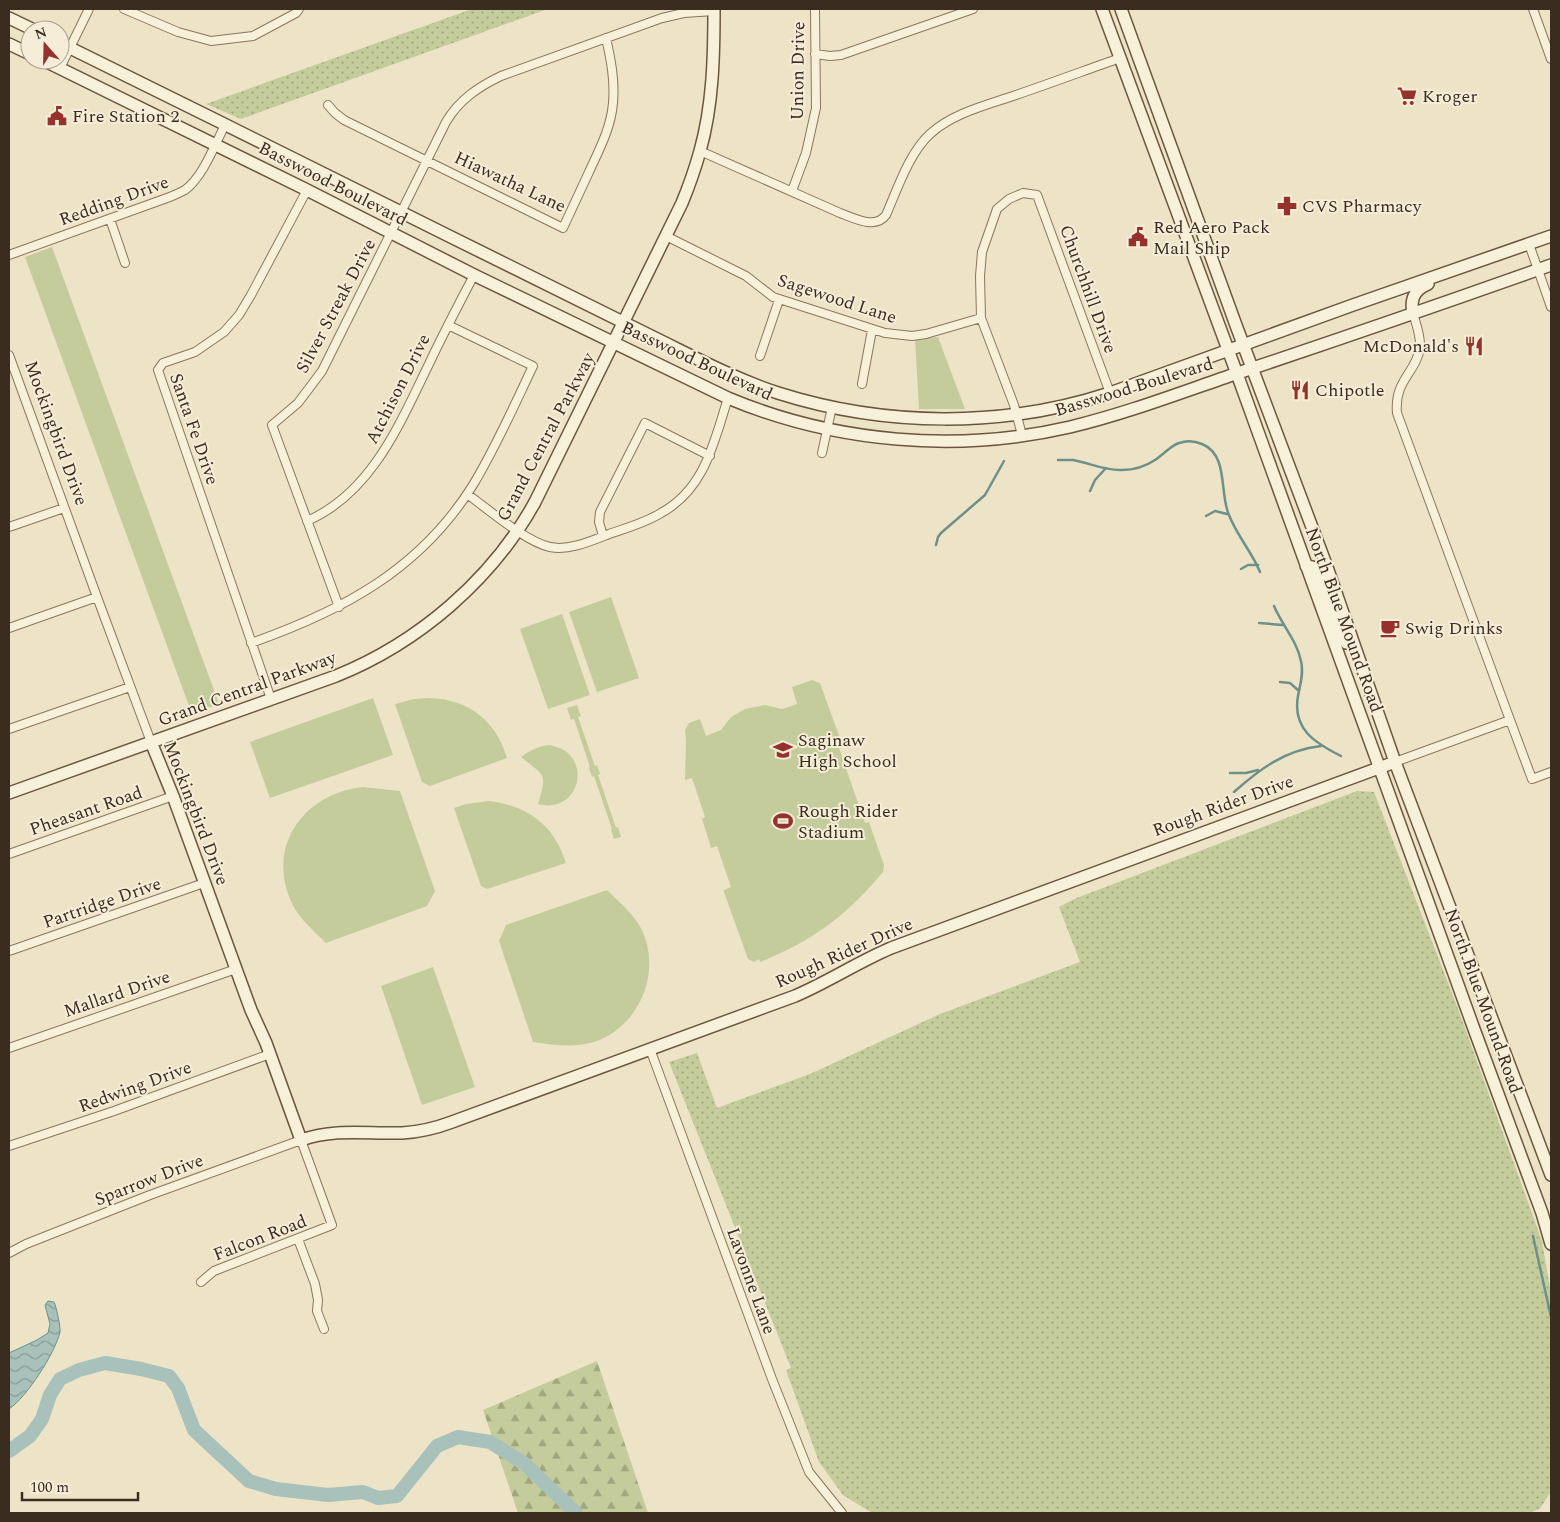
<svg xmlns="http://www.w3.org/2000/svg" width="1560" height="1522" font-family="Spectral,serif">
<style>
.grass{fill:url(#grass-dots)}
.forest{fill:url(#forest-firs)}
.green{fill:#c4cc9b}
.water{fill:url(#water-waves);stroke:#6f9089}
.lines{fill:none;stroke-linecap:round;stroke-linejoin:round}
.stream{stroke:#6f9089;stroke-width:2.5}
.river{stroke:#a8c1bb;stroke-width:14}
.street-casing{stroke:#89765d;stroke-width:10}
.secondary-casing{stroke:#6b5740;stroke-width:14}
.street{stroke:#f8f1da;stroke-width:8}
.secondary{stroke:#f8f1da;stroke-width:11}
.labels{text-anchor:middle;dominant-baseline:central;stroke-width:4;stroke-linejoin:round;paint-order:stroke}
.street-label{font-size:18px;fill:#3a2d20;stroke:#f5edd7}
.poi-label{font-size:18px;fill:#3a2d20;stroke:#f5edd7;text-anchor:start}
</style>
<defs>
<pattern id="grass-dots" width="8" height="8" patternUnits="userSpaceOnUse" patternTransform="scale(1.25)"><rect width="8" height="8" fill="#c4cc9b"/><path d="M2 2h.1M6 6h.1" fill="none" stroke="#a0a67e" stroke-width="1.8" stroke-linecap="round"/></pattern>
<pattern id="forest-firs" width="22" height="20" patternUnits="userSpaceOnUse" patternTransform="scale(1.25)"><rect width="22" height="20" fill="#c4cc9b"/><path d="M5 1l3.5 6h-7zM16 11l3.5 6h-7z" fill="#a0a67e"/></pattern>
<pattern id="water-waves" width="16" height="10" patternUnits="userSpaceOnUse" patternTransform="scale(1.25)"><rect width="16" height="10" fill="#a8c1bb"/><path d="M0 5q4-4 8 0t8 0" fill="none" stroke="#8a9d98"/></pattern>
</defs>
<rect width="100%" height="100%" fill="#ede4c7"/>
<!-- grass -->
<path class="grass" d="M472,9H548L241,119L206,104Z
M1357,791L1374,792L1457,1006L1542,1241L1551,1294V1491L1540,1509L1528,1513H872L843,1495L819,1462L786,1370L791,1368L669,1062L697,1053L717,1108L810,1074L940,1014L1080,962L1059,907L1074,899Z"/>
<!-- forest -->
<path class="forest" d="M597,1361L648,1513H518L483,1410Z"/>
<!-- green -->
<path class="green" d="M52,247L219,704L192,714L25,257Z
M938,337L965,409H919L915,339Z
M611,597L639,678L597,692L569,612Z
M562,614L590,695L548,709L520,629Z
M812,680L820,683L841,741L837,743L838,745L865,823L869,822L884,865L883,872C847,915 813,941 760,962L759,959L754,962L748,959L724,892V890L731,887L717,846L711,848L702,819L705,817L692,778L685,780L686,740L685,730L689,723L700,719L706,736L721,730L731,717L745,709L765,705L782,709L797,704L792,687Z
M373,698L393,755L270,798L250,742Z
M429,698C468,699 496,720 507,758L430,786L422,782L395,704L414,699Z
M577,705L581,716L578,717L595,766L597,765L600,774L598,775L616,828L618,827L621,837L614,839L611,829H612L594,776L592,777L589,768L590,767L574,719L571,720L567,708Z
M550,745C554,746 560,748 564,750C592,769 574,814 538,804C547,773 546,777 521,757C531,750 538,746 550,745Z
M363,787L400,791L435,891L427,906L326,943C313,930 297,917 290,899C267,843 306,793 363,787Z
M489,801C528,806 554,825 566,863L487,889L481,886L454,808L466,804Z
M607,890C619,902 634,914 642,930C662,974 639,1027 594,1042C574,1048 553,1045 533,1042L499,941L506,925Z
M433,967L475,1087L422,1105L381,986Z"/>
<!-- water -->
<path class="water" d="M48,1301L54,1302C56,1305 61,1329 60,1332C55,1353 27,1397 9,1409V1353L37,1340L48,1333L50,1324L45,1305Z"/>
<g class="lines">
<!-- stream -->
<path class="stream" d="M1058,460C1063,460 1068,460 1073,460C1090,463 1105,471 1122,470C1133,470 1146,466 1155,460C1163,455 1170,446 1179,443C1187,440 1195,441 1202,444C1229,455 1219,493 1229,515C1237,536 1252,552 1260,572
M1090,491L1095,480L1106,468
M1206,516L1215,511L1227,514
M936,545L938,537L941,533L985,495L1004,461
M1241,569L1248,565H1258
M1274,606C1282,625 1297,641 1301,661C1304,673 1300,685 1298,696C1292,729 1315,743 1341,756
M1259,623L1283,625
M1280,682L1290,683L1299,691
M1230,773H1246L1258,770
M1234,792C1260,769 1285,750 1321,746
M1533,1236L1551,1317"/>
<!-- river -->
<path class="river" d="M9,1451L30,1436L42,1419L50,1395L60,1379L79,1370L105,1363L141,1369L169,1376L178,1388L194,1430L249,1481L276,1489L328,1495L363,1492L378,1498L397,1496L437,1446L458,1437L490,1442L525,1464L576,1513"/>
<defs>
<path id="street" d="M124,9L178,32L211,41L253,36L296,13L299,9
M1533,9L1551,59
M815,54L830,56L841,55L973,9
M60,68L89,9
M328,105L335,113L344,120L563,228C572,209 580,191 589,172C599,150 611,128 613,103C615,81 611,60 606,38
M700,151L840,213C854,218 875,230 886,215C897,190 909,153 930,134C953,113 987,105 1016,95C1051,83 1086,70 1120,58
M792,191L806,153L816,108L815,9
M110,219L125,263
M666,236L746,276L773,297L885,333L912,336L926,334L981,318
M1529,244L1551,307
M9,255L167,198C173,196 179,193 185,190C203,177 215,144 225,125
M9,355L97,597L151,742
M760,356L779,300
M862,384L872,330
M1022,435L1014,405L981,318L980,276L982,252L997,209L1009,199L1023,193L1037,195L1110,393
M822,453L832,407
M467,494C488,509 526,542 550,547C569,551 591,541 609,534C626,528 645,523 661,513C705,489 714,442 728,398
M307,521C372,493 400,423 429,364C443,334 459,304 474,275
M9,527L64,508
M603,536L599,522L600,512L645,423L710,456
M339,607L272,425L298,403L322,371L446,122C459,100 478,87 501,76L662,18L684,13L714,11
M9,628L97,597
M251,643C342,611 420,570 473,485C496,447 514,406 533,366L448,325
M271,699L158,370L163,363L195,352L224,332L239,315L251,295L307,190
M1510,720L1532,779L1551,772
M9,729L130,687
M1395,762L1510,720L1397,413C1394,380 1416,373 1420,348C1421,336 1416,324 1413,313
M9,854L173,796
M9,951L204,883
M9,1048L236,969
M650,1049L772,1379L809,1472L842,1513
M9,1146L114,1111L270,1054
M298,1239L315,1284L318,1300L317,1311L324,1329
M9,1253L26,1244L150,1195L301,1140L332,1225L214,1271L201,1282"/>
<path id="secondary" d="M1102,9L1240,382L1474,1029L1542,1213L1551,1244
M1121,9L1237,328L1327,567L1395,762L1551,1175
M9,18L34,30
M60,43C190,107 319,171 449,236C517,270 585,304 653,337C694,357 735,379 778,393C885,427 1004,428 1110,393L1353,305L1551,236
M9,44L30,54
M43,60L307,190L474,275L728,398C835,443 958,453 1070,427C1128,413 1182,392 1238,373C1343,338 1447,302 1551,265
M1413,313C1410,299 1414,290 1428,284
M1306,566L1312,567L1319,573L1346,643
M151,742L173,796L251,1010L266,1043L301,1140C337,1128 366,1134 402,1133C420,1132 436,1128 452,1122L795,996C828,982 858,962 891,948L1395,762
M9,793L336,676C418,643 492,580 535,502L682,203C689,186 695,169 700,151C713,105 714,56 714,9"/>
</defs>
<!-- street casing -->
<use href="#street" class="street-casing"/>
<!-- secondary casing -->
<use href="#secondary" class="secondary-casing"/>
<!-- street -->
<use href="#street" class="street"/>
<!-- secondary -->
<use href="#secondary" class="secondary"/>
</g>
<!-- icons -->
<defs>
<symbol id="supermarket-bare" viewBox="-9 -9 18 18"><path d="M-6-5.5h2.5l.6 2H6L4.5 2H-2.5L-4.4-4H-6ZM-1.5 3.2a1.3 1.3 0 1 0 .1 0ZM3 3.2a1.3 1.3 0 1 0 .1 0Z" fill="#96322e" stroke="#f5edd7" stroke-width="2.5" paint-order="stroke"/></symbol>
<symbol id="civic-bare" viewBox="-9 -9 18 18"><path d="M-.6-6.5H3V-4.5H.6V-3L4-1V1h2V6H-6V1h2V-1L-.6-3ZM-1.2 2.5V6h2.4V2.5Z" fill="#96322e" stroke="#f5edd7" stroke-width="2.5" paint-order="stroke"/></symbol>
<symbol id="pharmacy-bare" viewBox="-9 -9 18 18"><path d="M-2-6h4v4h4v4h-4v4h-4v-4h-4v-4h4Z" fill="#96322e" stroke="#f5edd7" stroke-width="2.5" paint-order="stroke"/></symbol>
<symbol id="restaurant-bare" viewBox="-9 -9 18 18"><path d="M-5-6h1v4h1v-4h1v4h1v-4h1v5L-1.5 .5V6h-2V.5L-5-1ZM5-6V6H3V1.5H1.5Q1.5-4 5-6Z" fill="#96322e" stroke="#f5edd7" stroke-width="2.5" paint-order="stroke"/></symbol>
<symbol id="cafe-bare" viewBox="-9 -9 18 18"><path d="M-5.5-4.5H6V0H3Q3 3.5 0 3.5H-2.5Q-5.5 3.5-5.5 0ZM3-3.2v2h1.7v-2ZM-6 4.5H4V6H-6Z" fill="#96322e" stroke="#f5edd7" stroke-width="2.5" paint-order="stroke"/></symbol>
<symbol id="school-bare" viewBox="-9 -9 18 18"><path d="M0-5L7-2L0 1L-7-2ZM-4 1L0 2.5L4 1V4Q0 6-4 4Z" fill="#96322e" stroke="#f5edd7" stroke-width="2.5" paint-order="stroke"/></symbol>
<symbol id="stadium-bare" viewBox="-9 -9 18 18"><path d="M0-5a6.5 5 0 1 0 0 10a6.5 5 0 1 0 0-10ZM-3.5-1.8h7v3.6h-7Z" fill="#96322e" stroke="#f5edd7" stroke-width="2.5" paint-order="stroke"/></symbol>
</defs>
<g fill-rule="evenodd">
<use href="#supermarket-bare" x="1393" y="82" width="28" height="28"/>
<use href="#civic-bare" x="43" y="102" width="28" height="28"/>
<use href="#pharmacy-bare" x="1273" y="192" width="28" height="28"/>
<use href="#civic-bare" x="1124" y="223" width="28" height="28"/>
<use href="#restaurant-bare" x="1460" y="332" width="28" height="28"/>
<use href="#restaurant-bare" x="1286" y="376" width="28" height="28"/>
<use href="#cafe-bare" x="1376" y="614" width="28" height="28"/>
<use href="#school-bare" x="769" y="736" width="28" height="28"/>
<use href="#stadium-bare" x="769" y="807" width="28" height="28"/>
</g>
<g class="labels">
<!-- street labels -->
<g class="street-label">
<text transform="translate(798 71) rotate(-89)">Union Drive</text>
<text transform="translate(510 182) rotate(25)">Hiawatha Lane</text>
<text transform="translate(333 184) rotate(27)">Basswood Boulevard</text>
<text transform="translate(114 201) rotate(-20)">Redding Drive</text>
<text transform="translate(1088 289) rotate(70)">Churchhill Drive</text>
<text transform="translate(837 299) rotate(18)">Sagewood Lane</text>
<text transform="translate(336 306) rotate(-62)">Silver Streak Drive</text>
<text transform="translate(697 361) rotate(25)">Basswood Boulevard</text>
<text transform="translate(1134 387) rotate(-17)">Basswood Boulevard</text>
<text transform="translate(398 389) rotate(-63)">Atchison Drive</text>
<text transform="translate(194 429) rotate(71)">Santa Fe Drive</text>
<text transform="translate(56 433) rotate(70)">Mockingbird Drive</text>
<text transform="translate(546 437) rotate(-62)">Grand Central Parkway</text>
<text transform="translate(1344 620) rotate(70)">North Blue Mound Road</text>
<text transform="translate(247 689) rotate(-20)">Grand Central Parkway</text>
<text transform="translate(1223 806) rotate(-20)">Rough Rider Drive</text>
<text transform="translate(86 811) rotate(-19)">Pheasant Road</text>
<text transform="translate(196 813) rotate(69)">Mockingbird Drive</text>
<text transform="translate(102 903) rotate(-19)">Partridge Drive</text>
<text transform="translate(844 953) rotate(-24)">Rough Rider Drive</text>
<text transform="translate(117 994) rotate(-19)">Mallard Drive</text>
<text transform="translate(1483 1001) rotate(70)">North Blue Mound Road</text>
<text transform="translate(135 1087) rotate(-20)">Redwing Drive</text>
<text transform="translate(149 1180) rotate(-21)">Sparrow Drive</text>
<text transform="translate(260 1238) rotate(-21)">Falcon Road</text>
<text transform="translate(751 1281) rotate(70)">Lavonne Lane</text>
</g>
<!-- poi labels -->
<g class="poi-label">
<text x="1422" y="96">Kroger</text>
<text x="72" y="116">Fire Station 2</text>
<text x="1302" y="206">CVS Pharmacy</text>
<text x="1153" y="227">Red Aero Pack<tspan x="1153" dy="21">Mail Ship</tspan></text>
<text x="1459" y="346" text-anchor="end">McDonald's</text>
<text x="1315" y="390">Chipotle</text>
<text x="1405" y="628">Swig Drinks</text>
<text x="798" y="740">Saginaw<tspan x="798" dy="21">High School</tspan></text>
<text x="798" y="811">Rough Rider<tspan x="798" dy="21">Stadium</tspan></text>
</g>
</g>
<!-- border -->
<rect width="1560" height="1522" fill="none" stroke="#3a2d20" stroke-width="20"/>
<!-- north arrow -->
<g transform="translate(45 45) rotate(340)"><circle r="24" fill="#f5edd7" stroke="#aaa08e"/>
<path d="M0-4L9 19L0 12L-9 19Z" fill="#96322e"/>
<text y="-8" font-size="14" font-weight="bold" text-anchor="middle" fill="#3a2d20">N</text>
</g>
<!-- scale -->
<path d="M22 1492v8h116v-8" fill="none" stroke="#3a2d20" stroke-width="2.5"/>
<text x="30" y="1492" font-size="15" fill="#3a2d20" stroke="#f5edd7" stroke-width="4" paint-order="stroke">100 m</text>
</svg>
